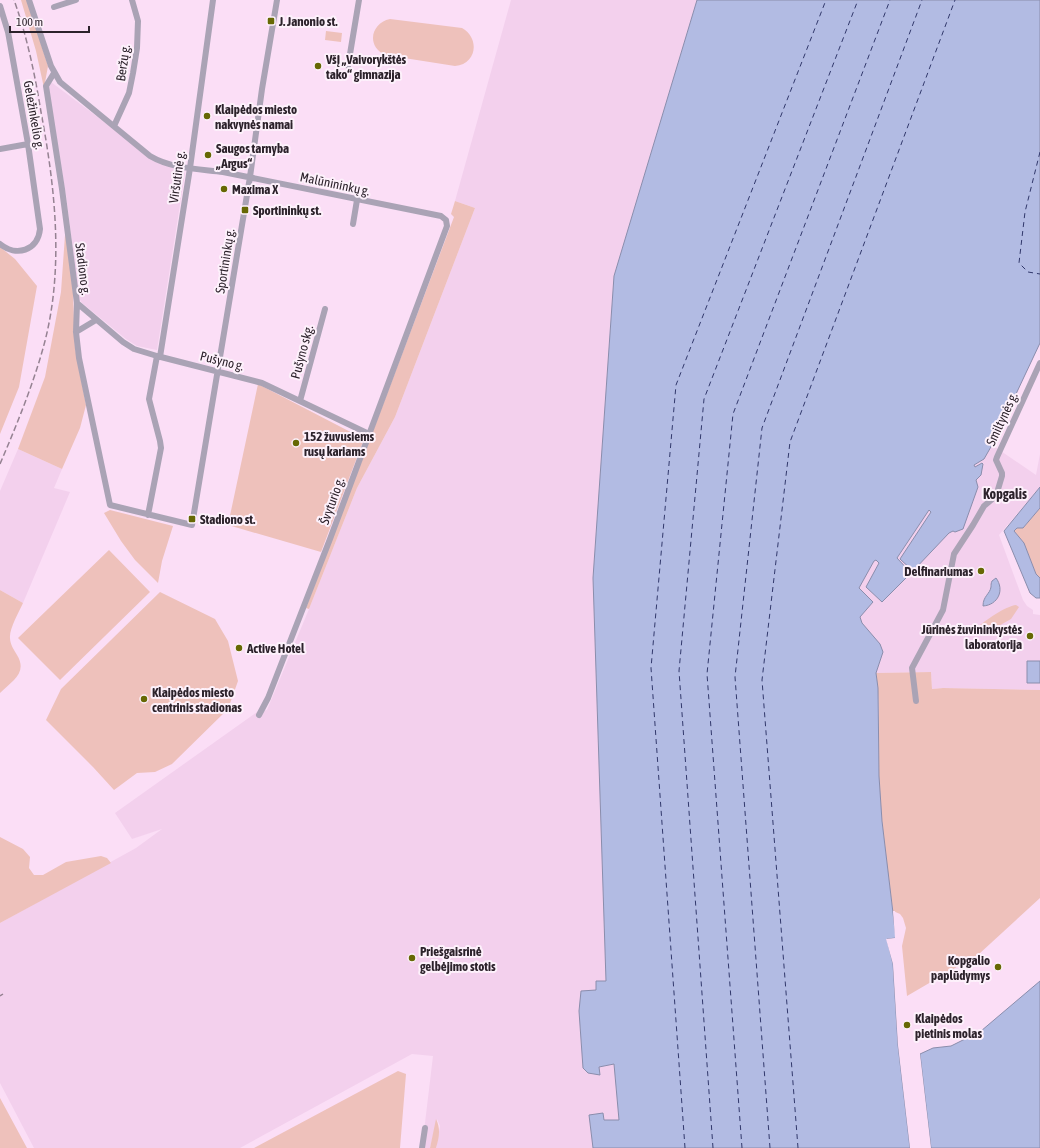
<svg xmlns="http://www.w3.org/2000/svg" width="1040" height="1148" font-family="'Asap Condensed',sans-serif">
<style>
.built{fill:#f3d0ed}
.green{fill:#eec1bb}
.water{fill:#b2bbe3;stroke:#8a8dac}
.pier{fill:#fbdef6}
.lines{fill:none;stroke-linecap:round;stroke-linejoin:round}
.ferry{stroke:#31386b;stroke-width:1;stroke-dasharray:5 4;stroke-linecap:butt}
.minor{stroke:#aaa3b5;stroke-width:6}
.rail{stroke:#958292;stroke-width:1.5;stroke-dasharray:6 3;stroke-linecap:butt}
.poi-dot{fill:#666804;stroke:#fdf1fb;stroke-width:1.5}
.labels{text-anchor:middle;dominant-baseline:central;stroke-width:4;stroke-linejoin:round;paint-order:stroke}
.poi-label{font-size:13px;font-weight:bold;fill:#2c222b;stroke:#fdf1fb;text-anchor:start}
.street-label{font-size:13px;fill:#2c222b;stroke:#fdf1fb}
.neighbourhood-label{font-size:14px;font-weight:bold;fill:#2c222b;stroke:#fdf1fb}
</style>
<rect width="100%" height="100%" fill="#fbdef6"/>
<!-- built -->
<path class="built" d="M511,0H697L614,276L593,578L606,981L596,990L579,1011L583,1068L600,1074L599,1067L614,1064L619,1121L604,1120L603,1113L590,1115L593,1148H436L440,1126L437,1119L430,1148H422L433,1056L412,1054L240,1148H34L0,1083V923L136,848L162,829L132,839L115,813L257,712L267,710L309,609L357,488L395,417L475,208L455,201Z
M51,82L123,136L155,161L181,170L185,173L157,350L137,346L126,339L82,303L79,298L66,195L48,87Z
M992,445L1036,475L1040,454V487L999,535L1023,600L1027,606L1033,610V614L1040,615V661H1027V683H1040V690L943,688L932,689L931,672L876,673L881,659L880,644L862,623L860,617L861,615L859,588L874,561L876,560L879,563L866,587L882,602L911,573L897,559L929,510L931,512L913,570L949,533L953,531L976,484V480L982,463L975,467L974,465L984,459Z
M18,449L62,469L54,488L70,492L23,603L0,590V491Z"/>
<!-- green -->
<path class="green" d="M21,0H27L48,66L44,88L36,51Z
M390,19L462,28C480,38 477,64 455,66L385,55C366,46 371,23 390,19Z
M326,31L342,33L341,42L325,40Z
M455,201L475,208L395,417L357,488L309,609L306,608L454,217L451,214Z
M65,235H66L73,292L75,348L86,405L80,428L62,469L18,449L45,377L61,292Z
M0,247L15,259L37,286L19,387L0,434Z
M258,384L364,439L321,552L228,525Z
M1040,508V578L1036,574L1024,543L1014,531L1017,528H1023Z
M110,510L173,526L162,561L158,583L135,560L121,541L104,513Z
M109,550L150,592L60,680L18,638Z
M0,590L23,603C19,612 9,629 10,638C10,644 14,650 17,655C28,673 12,681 0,693Z
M160,592L215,619L228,641L238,681L228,709L172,764L155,772L137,773L114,790L93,767L46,720L61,689Z
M1016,605L1019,607L1011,619L988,632L984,634L978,633L977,628C984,621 1006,606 1016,605Z
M931,672L932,689L943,688L1040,690V898L979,954L907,996L902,946L906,928L903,918L900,914L893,911C887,866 881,822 879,777C878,742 881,707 876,673Z
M0,837L23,849L30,857L29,868L34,875H43L66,862L101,856L107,858L111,863L0,923Z
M398,1071L406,1074L400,1148H254Z
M0,1098L27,1148H0Z
M436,1119C441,1129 439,1138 436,1148H430Z"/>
<!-- water -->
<path class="water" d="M697,0H1040V343L992,445L984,459L974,465L975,467L982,463L983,464L981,475L976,480L978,487L963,529L955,532L953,531L949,533L913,571L900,559L931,512L929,510L897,558L911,573L882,602L866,587L879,563L876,560L874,561L859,588L873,602L860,617L862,623L880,644L883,652L876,673L878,688L879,776L882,821L896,938L887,939L893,964L898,1045L910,1148H593L589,1115L603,1113L604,1120H619L614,1064L599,1067L600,1075L588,1073L583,1068L579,1011L581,991L596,990V981H606L593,578L614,276Z
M1040,487V508L1023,528H1017L1014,531L1024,543L1036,574L1040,578V598H1036L1030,593L1004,531Z
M996,578C1005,590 998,605 983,606C983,596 990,594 991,587C991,585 991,583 992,581Z
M1027,661H1040V683H1027Z
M1040,981V1148H931L920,1054L933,1048L951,1046L981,1031Z"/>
<!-- pier -->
<path class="pier" d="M893,911H895L898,938L896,940L889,941L895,964L900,1045L912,1148H910L898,1045L893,964L886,939L895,938Z
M920,1052V1054L931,1148H929L918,1054Z"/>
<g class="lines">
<!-- ferry -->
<path class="ferry" d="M1040,152L1025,212L1019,263L1028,272L1040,274
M685,1148L651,668L676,385L826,0
M713,1148L679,671L704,399L858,0
M742,1148L707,674L733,414L890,0
M770,1148L735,677L762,428L922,0
M798,1148L762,680L790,442L955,0"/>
<!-- minor -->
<path class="minor" d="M29,0L51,66L60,82L150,156C172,169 199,169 223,172L441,216L446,220L447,226L330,539L268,698L259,715
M0,6L8,32L28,144L40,229C38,251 16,257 0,244
M54,7L76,0
M348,66L359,0
M54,73L46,86L62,189L77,303L76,332L79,358L110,505L192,525L250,177L262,89L277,0
M114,126L129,93L133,73L137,48L138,21L132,0
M0,149L28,144
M353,224L357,200
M77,303L123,342L134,349L157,356L262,383L369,434
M76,332L96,320
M160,357L190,168L213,0
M300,401L325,309
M148,515L161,448L160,441L149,399L157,356
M916,701L912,668L943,610L954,554L973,525L984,506L996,496L1002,476V473L996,460L997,457L1040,363
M422,1148L425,1128"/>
<!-- rail -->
<path class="rail" d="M0,464C17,424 34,383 45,341C64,266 55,187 41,112C35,75 27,36 14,0
M0,996L3,994"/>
</g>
<!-- markers -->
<g class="poi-dot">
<rect x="267" y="17" width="8" height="8" rx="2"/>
<circle cx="318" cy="66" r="4"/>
<circle cx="207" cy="116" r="4"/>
<circle cx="208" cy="155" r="4"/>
<circle cx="224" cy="189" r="4"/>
<rect x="241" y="206" width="8" height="8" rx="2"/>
<circle cx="296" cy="443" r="4"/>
<rect x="188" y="515" width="8" height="8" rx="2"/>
<circle cx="981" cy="571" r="4"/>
<circle cx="1030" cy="636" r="4"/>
<circle cx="239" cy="648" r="4"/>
<circle cx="144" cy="699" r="4"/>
<circle cx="412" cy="958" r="4"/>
<circle cx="998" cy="967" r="4"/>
<circle cx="907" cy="1025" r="4"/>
</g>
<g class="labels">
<!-- poi labels -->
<g class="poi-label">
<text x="279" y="21">J. Janonio st.</text>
<text x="326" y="59">VšĮ „Vaivorykštės<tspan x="326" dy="15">tako“ gimnazija</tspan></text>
<text x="215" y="109">Klaipėdos miesto<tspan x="215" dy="15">nakvynės namai</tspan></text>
<text x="216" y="148">Saugos tarnyba<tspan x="216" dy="15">„Argus“</tspan></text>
<text x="232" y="189">Maxima X</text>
<text x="253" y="210">Sportininkų st.</text>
<text x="304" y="436">152 žuvusiems<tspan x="304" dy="15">rusų kariams</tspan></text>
<text x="200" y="519">Stadiono st.</text>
<text x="973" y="571" text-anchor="end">Delfinariumas</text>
<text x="1022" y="629" text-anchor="end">Jūrinės žuvininkystės<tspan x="1022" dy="15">laboratorija</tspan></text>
<text x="247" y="648">Active Hotel</text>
<text x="152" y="692">Klaipėdos miesto<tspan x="152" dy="15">centrinis stadionas</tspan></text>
<text x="420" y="951">Priešgaisrinė<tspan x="420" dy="15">gelbėjimo stotis</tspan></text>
<text x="990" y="960" text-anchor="end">Kopgalio<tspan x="990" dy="15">paplūdymys</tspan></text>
<text x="915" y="1018">Klaipėdos<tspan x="915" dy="15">pietinis molas</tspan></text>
</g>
<!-- street labels -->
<g class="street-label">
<text transform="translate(123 63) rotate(-82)">Beržų g.</text>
<text transform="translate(34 115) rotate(80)">Geležinkelio g.</text>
<text transform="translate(177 177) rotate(-82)">Viršutinė g.</text>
<text transform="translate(335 184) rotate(12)">Malūnininkų g.</text>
<text transform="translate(225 261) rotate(-81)">Sportininkų g.</text>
<text transform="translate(83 269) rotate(83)">Stadiono g.</text>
<text transform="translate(302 352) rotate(-75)">Pušyno skg.</text>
<text transform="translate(222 361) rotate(14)">Pušyno g.</text>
<text transform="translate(1002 419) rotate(-65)">Smiltynės g.</text>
<text transform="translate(332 501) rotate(-70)">Švyturio g.</text>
</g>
<!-- neighbourhood labels -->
<g class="neighbourhood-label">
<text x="1005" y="494">Kopgalis</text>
</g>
</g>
<!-- scale -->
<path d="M10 26v6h79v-6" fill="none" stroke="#2c222b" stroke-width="2"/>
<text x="16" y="26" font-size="12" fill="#2c222b" stroke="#fdf1fb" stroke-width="3" paint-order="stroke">100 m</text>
</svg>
